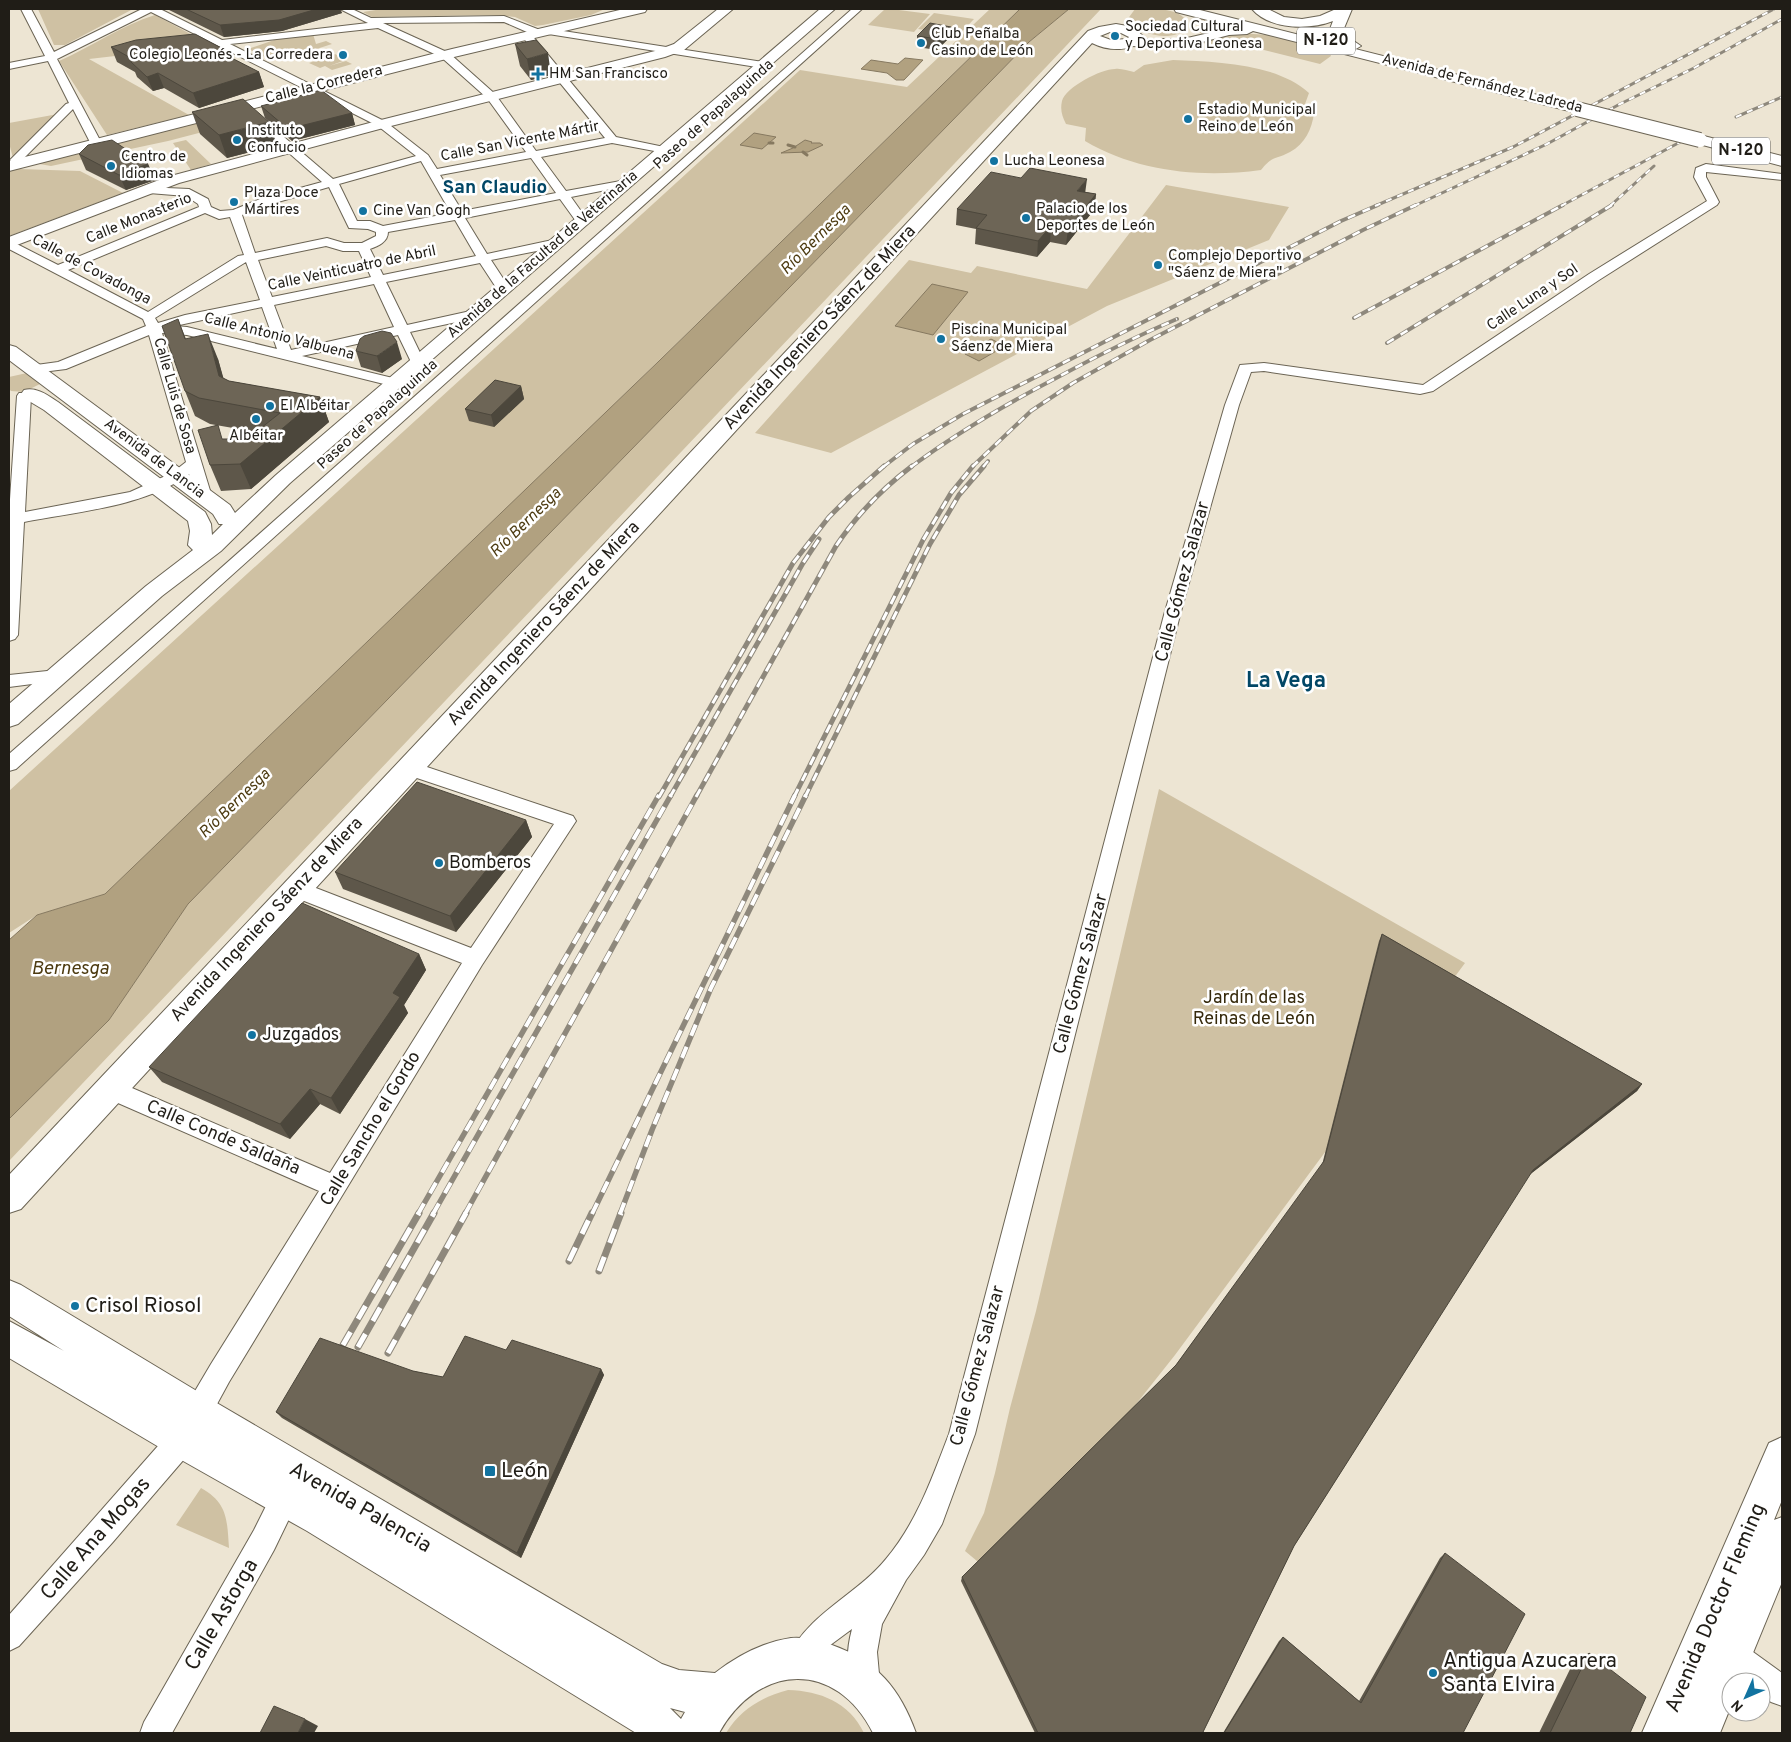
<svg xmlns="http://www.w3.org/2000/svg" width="1791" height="1742" font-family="Overpass,sans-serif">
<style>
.green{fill:#cfc1a3}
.water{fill:#b1a180;stroke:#867960}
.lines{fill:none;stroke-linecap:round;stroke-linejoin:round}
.stream{stroke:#867960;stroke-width:3}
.street-casing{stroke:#6b6454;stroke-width:2}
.secondary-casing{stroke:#6b6454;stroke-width:2}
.primary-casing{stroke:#6b6454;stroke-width:2}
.highway-casing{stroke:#6b6454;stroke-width:2}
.street{fill:#fff;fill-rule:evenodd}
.secondary{fill:#fff;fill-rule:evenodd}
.primary{fill:#fff;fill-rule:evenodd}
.highway{fill:#fff;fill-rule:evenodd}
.rail-far4-casing{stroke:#8e887c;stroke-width:3}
.rail-far3-casing{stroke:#8e887c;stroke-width:4}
.rail-far2-casing{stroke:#8e887c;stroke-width:5}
.rail-far1-casing{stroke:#8e887c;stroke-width:5.5}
.rail-casing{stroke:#8e887c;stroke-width:7}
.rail-far4{stroke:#fff;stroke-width:2;stroke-dasharray:6;stroke-linecap:butt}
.rail-far3{stroke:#fff;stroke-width:2.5;stroke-dasharray:8;stroke-linecap:butt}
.rail-far2{stroke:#fff;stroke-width:3;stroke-dasharray:9;stroke-linecap:butt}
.rail-far1{stroke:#fff;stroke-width:4;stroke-dasharray:12;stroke-linecap:butt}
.rail{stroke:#fff;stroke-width:5;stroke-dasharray:15;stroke-linecap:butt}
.highway-bridge-casing{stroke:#6b6454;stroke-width:16;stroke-linecap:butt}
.highway-bridge{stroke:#fff;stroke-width:14}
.wall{fill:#5e574a}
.shaded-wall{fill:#4c473c}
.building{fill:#6d6556;stroke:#4c473c}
.poi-dot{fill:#1273a0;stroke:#fff;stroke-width:2}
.labels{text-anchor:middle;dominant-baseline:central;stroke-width:5;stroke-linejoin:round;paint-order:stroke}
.far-poi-label{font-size:15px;fill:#201d17;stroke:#fff;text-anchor:start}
.far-street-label{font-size:15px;fill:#201d17;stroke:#fff}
.shield{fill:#fff;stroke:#63615d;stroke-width:1}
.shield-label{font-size:16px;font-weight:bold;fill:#201d17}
.far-water-label{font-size:16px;font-style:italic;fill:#4d3b11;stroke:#fff}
.street-label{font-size:18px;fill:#201d17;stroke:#fff}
.poi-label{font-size:18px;fill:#201d17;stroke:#fff;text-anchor:start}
.park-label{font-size:18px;fill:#362a0c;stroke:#fff}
.far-district-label{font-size:19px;font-weight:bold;fill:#024766;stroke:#fff}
.water-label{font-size:19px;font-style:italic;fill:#4d3b11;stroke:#fff}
.near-poi-label{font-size:21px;fill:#201d17;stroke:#fff;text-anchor:start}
.near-street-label{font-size:21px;fill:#201d17;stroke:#fff}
.district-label{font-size:22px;font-weight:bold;fill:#024766;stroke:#fff}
</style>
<rect width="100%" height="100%" fill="#ede5d3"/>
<!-- green -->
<path class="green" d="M38,9H133L65,45H54Z
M382,9H605L591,15L543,25L535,26L515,17L498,15L372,17L363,12Z
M885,9H891L930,14L914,32L868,25Z
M990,9H1020L601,417L105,894L37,915L9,933V791L800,70L907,87Z
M1069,9H1101L9,1161V1119L109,1020L188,904L1028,43Z
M1135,9C1150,9 1187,6 1188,28C1171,43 1141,35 1127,20Z
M934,13L974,19L959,35L918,29Z
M155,15L211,45L89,59L189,115L107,135L59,61C91,47 122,25 155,15Z
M1201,18L1240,27L1202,34L1199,32L1201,26L1197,20Z
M1239,33L1268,35L1329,51L1331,56L1320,64L1260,49L1198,43Z
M313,34L316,44L326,41L332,44L304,53L293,48L265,57L248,49L280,38Z
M335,54L346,60L329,66L346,61L352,64L332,70L325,66L320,68L309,63Z
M1173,60C1216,62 1276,63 1309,93L1305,104L1314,113C1312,129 1305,144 1290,152C1275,160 1273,155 1261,170C1201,178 1138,172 1085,141L1086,128L1066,124C1062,116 1060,110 1062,101C1066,87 1101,69 1115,69C1121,68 1128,71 1134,72L1144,65Z
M236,113L245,121L168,141L51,166L34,163Z
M58,114L13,158L9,143V123Z
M186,140L211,164L191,170L173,143Z
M19,169L80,171L123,193L9,236V171Z
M1166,185L1289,207L1269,240L1107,306L831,453L755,433L909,260L971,273L977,266L1087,289Z
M27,373L40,382V384L24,392L11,391L9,389V377Z
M1159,789L1465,963L1175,1355L1106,1442L995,1576L965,1551L984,1513L995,1473L1010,1408L1036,1311Z
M201,1488C228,1503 227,1520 229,1548L176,1525Z
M788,1690C820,1691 849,1702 864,1733H726C741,1709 762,1697 788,1690Z"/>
<!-- water -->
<path class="water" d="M1020,9H1069L1029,42L188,904L109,1020L9,1119V940L37,915L105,894L659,361Z
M905,58L923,60L904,80H896L887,73L861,69L871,60L898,64Z
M754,133L776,137L762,149L740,145Z
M805,140L812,142L811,143H820L823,145L808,152L781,153L793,148Z
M932,284L968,292L933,335L895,326Z
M991,339L1005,346L979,361L965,354Z"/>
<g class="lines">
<!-- stream -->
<path class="stream" d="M769,143H773
M788,145L795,147
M803,152L807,155"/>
<defs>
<path id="street" d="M21,9H31L54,52L142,9H160L222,40L368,23L340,9H352L371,18L504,16L540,30L544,28L763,62L768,65L763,68L542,33L538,35L530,33L616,137L669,148L671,150L669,152L665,153L612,143L541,157L566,191L626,180L632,183L626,186L571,197L588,221L586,224H578L560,199L465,218L487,254L557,239L563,243L557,247L491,260L510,289L509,292H499L480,263L386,282L407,325L475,310L482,314L480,317L410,332L425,363L423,366H413L398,335L302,356L401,380L403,383L401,386L396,387L187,335L162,333L212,497L209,500H199L189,474C148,506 75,512 24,522L18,635L15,639L9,641V514L17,396L19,393H29L31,396L25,512L130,492L172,473L186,462L149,335L66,369L34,373L29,372L27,369L29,366L58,362L146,326L143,319L9,249V240L58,265L199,207L198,204L186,196L149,193L143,189L145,187L189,189L208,199L211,207L220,211L233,210L260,199L322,182L248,117L247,115L248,113H256L333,179L416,156L378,126L151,12L57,59L102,144L100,146H92L73,109L20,162H12L10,160L66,104L69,103L48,61L9,69V63L45,56ZM504,22L527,32L521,35L605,138L536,151L495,94L449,53L383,23ZM378,28L441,57L487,98L526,152L437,169L428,155L386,122L230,44ZM531,158L556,193L462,211L440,175ZM421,161L451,213L383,226L370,221H357L339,184ZM329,187L349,228L368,229L376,232V236L362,243H344L327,238L255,253L242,215L268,205ZM205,213L219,219L230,217L244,255L238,256L148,312L68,270ZM455,220L476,256L383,275L370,249C378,246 388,242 388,232ZM326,246L343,251H359L371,277L272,297L258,260ZM246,262L260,300L185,315L158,323L155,318ZM374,284L394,327L291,350L274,305ZM262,307L277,349L187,327L175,326Z
M852,9H862L16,769L9,771V754L178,606Z
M1706,164L1782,174V180L1706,172V177L1719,202L1717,205L1599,280L1433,391L1420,394L1264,371L1251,372L1239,405L1180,615L975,1434L942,1524L924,1555L906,1580L882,1624L877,1652L880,1685L876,1696L865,1700L854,1696C846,1674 846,1651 852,1629L829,1646L813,1668L803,1673L793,1668L788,1658C807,1614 857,1595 886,1559C917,1522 932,1478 949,1434L1164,615L1225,405L1240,365L1264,363L1423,385L1589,274L1707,201L1694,177L1696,168Z
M57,670L63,672L66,676L63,680L9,687V675Z
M409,761L573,816L576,821L482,965L229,1382L192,1450L112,1543L19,1646L9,1651V1615L172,1430L211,1364L319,1191L102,1096L99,1089L102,1082L110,1079L118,1082L330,1173L462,963L289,895L286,889L289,883L296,881L303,883L471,948L554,824L402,773L400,768L402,763Z
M289,1476L299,1480L303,1490L274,1550L172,1733H140L144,1722L254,1530L279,1480Z
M1732,1639L1742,1644L1782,1673V1706L1771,1702L1761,1694V1682H1745L1722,1664L1717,1654L1722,1644Z"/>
<path id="secondary" d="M624,9H647L645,12L454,57L9,171V161L452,49Z
M718,9H733L684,50L665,57L387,127L179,183L9,248V237L167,177L377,121L655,51L674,44Z
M1252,9H1268L1284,17L1302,19L1320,16L1336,9H1352L1342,33L1361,46L1354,50L1330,37L1328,34L1333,21C1310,30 1270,30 1252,9Z"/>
<path id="primary" d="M820,9H835L290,483L221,551L162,596L18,724L9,727V704L146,586L193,550L188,545L190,531L188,521L44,410L24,398L21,394L24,390C37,387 47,395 58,402L205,512L211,524L212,535L223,524H219L213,514L9,360V345L16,347L230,505L235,513L276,475Z
M1116,24L1133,27L1144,37C1133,53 1108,51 1092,43L21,1209L9,1213V1175L1088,31L1099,27ZM1110,32L1121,33L1129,37L1127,39L1111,40L1100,36Z
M9,1280L21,1285L210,1399L662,1664L679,1670L715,1673C737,1656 763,1642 791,1638C805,1637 819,1640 832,1645C877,1661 900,1689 916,1733H873C836,1659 758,1663 719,1733H636L307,1531L169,1453L9,1358V1321L64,1351L9,1316ZM670,1708L685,1712L681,1719Z
M1782,1437V1500L1774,1520L1782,1517V1582L1741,1682H1731V1706L1720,1733H1642L1769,1443Z"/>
<path id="highway" d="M1174,9H1196L1582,106L1584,109L1582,112L1577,113L1253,31L1247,34L1229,35L1183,47L1126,46L1124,43L1131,39H1183L1235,27L1176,12Z
M1700,135L1782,156V166L1695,143L1692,140L1695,137Z"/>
</defs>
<!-- street casing -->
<use href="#street" class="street-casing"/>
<!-- secondary casing -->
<use href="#secondary" class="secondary-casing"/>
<!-- primary casing -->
<use href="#primary" class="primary-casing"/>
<!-- highway casing -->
<use href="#highway" class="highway-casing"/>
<!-- street -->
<use href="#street" class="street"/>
<!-- secondary -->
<use href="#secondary" class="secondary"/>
<!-- primary -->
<use href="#primary" class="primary"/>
<!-- highway -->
<use href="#highway" class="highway"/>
<defs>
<path id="rail-far4" d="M1736,117L1782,97
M1375,206L1513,147L1774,9
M1414,206L1547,144L1620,104L1694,68L1782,19
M1561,206L1682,141
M1610,206L1654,166"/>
<path id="rail-far3" d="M1354,318L1563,205
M1387,343L1612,205
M883,467L913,444L963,414L1341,221L1378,205
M911,467C958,432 1008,403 1060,376C1099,355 1137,336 1177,319
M972,467L1031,411L1073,383L1150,340L1363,230L1416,205
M983,467L988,461"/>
<path id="rail-far2" d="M659,797L793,563L829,517L849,497L884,466
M670,797L803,563L819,539
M696,797L836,546C856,516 883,488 912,466
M794,797L923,540L951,493L973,466
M805,797L930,544L959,495L984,466"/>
<path id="rail-far1" d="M418,1214L659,795
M433,1214L671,795
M465,1214L697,795
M592,1214L795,795
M620,1214L652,1130L711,988L806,795"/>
<path id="rail" d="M569,1261L592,1213
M599,1271L621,1213
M343,1345L419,1213
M358,1347L434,1213
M388,1353L466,1213"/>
</defs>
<!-- rail-far4 casing -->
<use href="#rail-far4" class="rail-far4-casing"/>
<!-- rail-far3 casing -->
<use href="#rail-far3" class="rail-far3-casing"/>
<!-- rail-far2 casing -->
<use href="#rail-far2" class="rail-far2-casing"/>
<!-- rail-far1 casing -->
<use href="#rail-far1" class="rail-far1-casing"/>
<!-- rail casing -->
<use href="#rail" class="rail-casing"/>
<!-- rail-far4 -->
<use href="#rail-far4" class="rail-far4"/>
<!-- rail-far3 -->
<use href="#rail-far3" class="rail-far3"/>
<!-- rail-far2 -->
<use href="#rail-far2" class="rail-far2"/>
<!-- rail-far1 -->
<use href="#rail-far1" class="rail-far1"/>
<!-- rail -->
<use href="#rail" class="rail"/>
<defs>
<path id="highway-bridge" d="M1577,109L1700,140"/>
</defs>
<!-- highway-bridge casing -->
<use href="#highway-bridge" class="highway-bridge-casing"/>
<!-- highway-bridge -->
<use href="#highway-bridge" class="highway-bridge"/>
</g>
<!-- wall -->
<path class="wall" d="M167,9H340L342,13L282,31L224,37Z
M951,27L950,37L937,50L917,47V36Z
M515,44L551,75L531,80L520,66Z
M111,47L227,51L229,57L259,72L264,87L199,108L164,88L153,91L137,77L135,72L117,62Z
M261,106L352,113L355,125L292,141L265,118Z
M192,112L277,145L227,158L200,134Z
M79,154L148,164L155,180L126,190L86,170Z
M1085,192L1096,194L1094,210L1066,245L1050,242L1037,257L975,244L976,229L956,225L957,209Z
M178,319L186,339L218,359L223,378L229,381L320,397L329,422L251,489L221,491L210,465L223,439H247L256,432L210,424L195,416L185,391Z
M356,351L402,359L382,373L361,367Z
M521,386L524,399L494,427L469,421L465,409Z
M526,820L532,837L456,932L343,889L335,872Z
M1382,934L1642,1084L1637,1091L1529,1175L1294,1546L1203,1732L1205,1733H1035L961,1581L962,1577L1176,1365L1322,1165L1379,941Z
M419,954L426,970L404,1005L408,1013L340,1114L320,1104L290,1139L162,1082L149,1067Z
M506,1350L601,1369L604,1375L521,1558L282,1418L276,1412L413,1371L443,1377Z
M1445,1553L1463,1733H1223L1279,1641L1283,1637L1359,1701L1440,1558Z
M1589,1653L1630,1733H1539L1574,1661Z"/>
<!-- shaded-wall -->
<path class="shaded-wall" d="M317,9H340L342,13L282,31L224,37L220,25Z
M951,27L950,37L937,50L938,39Z
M227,51L232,66L222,53Z
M548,53L551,75L531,80L527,59Z
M259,72L264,87L199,108L193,93Z
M158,73L164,88L153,91L147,77Z
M352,113L355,125L292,141L288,129Z
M269,122L277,145L227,158L219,135Z
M148,164L155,180L126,190L119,175Z
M1087,179L1085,194L1077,191Z
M1096,194L1094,210L1066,245L1068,229Z
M1051,226L1050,242L1037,257L1038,241Z
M208,334L218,359L230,401L219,376Z
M397,342L402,359L382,373L377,356Z
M521,386L524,399L494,427L491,415Z
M320,397L329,422L251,489L240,464Z
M526,820L532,837L456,932L450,916Z
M419,954L426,970L404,1005L408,1013L340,1114L331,1098L393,993Z
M1642,1084L1637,1091L1528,1176L1533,1170Z
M310,1089L320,1104L290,1139L280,1124Z
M601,1369L604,1375L521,1558L517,1553Z
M305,1719L318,1726L314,1733H298Z"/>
<!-- building -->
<path class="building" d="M186,9H317L279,20L220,25Z
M930,23L951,27L938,39L917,36Z
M195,34L227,51L222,53L259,72L193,93L158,73L147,77L131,62L129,57L111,47L136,40Z
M536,40L548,53L527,59L515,44Z
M321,90L352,113L288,129L261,106Z
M243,99L269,122L219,135L192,112Z
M112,140L148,164L119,175L79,154L88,145Z
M1030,168L1087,179L1077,191L1096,194L1068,229L1051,226L1038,241L976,228L987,215L957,209L991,172L1021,178Z
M178,319L185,339L208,334L219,376L229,381L320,397L240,464L210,465L198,430L218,425L222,439H247L280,413L199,398L185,391L162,326Z
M382,331L391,333L397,342L377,356L356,351L360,339L364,336Z
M495,380L521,386L491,415L465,409Z
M417,782L526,820L450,916L335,872Z
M302,903L419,954L393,993L400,997L331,1098L310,1089L280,1124L149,1067Z
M1382,934L1642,1084L1533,1170L1294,1546L1203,1732L1205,1733H1038L962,1577L1176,1365L1324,1161Z
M465,1336L506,1350L512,1340L601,1369L517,1553L276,1412L320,1338L413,1371L443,1377Z
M1445,1553L1525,1614L1463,1733H1224L1283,1637L1361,1703Z
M1589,1653L1646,1697L1630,1733H1550Z
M274,1706L305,1719L298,1733H260Z"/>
<!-- markers -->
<g class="poi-dot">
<circle cx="1115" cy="36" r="5"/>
<circle cx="921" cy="43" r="5"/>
<circle cx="343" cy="55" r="5"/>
<path d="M535.5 66.5h5v5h5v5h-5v5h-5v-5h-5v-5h5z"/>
<circle cx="1188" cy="119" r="5"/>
<circle cx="237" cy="140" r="5"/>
<circle cx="994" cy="161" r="5"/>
<circle cx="111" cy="166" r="5"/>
<circle cx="234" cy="202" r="5"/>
<circle cx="363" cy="211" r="5"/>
<circle cx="1026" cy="218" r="5"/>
<circle cx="1158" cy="265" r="5"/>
<circle cx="941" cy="339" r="5"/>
<circle cx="270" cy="406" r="5"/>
<circle cx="256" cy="419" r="5"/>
<circle cx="439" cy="863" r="5"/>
<circle cx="252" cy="1035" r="5"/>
<circle cx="75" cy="1306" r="5"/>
<rect x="484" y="1465" width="12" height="12" rx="2.5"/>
<circle cx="1433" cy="1673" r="5"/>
</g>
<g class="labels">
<!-- far-poi labels -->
<g class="far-poi-label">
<text x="1125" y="27">Sociedad Cultural<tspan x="1125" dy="17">y Deportiva Leonesa</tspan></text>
<text x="931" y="34">Club Peñalba<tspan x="931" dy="17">Casino de León</tspan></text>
<text x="333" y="55" text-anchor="end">Colegio Leonés - La Corredera</text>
<text x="549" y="74">HM San Francisco</text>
<text x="1198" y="110">Estadio Municipal<tspan x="1198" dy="17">Reino de León</tspan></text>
<text x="247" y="131">Instituto<tspan x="247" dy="17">Confucio</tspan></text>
<text x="121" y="157">Centro de<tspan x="121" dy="17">Idiomas</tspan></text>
<text x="1004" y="161">Lucha Leonesa</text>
<text x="244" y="193">Plaza Doce<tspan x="244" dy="17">Mártires</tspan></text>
<text x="1036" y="209">Palacio de los<tspan x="1036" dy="17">Deportes de León</tspan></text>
<text x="373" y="211">Cine Van Gogh</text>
<text x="1168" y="256">Complejo Deportivo<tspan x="1168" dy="17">"Sáenz de Miera"</tspan></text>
<text x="951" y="330">Piscina Municipal<tspan x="951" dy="17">Sáenz de Miera</tspan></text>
<text x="280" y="406">El Albéitar</text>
<text x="256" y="436" text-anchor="middle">Albéitar</text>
</g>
<!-- far-street labels -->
<g class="far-street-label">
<text transform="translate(1482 84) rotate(14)">Avenida de Fernández Ladreda</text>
<text transform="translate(324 85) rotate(-14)">Calle la Corredera</text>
<text transform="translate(714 115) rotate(-42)">Paseo de Papalaguinda</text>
<text transform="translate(520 142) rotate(-11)">Calle San Vicente Mártir</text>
<text transform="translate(139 219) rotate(-22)">Calle Monasterio</text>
<text transform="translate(543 255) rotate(-41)">Avenida de la Facultad de Veterinaria</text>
<text transform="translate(352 269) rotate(-12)">Calle Veinticuatro de Abril</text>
<text transform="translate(91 270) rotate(28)">Calle de Covadonga</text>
<text transform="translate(1533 298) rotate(-34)">Calle Luna y Sol</text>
<text transform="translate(279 337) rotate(14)">Calle Antonio Valbuena</text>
<text transform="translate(174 396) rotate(74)">Calle Luis de Sosa</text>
<text transform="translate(378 415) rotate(-42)">Paseo de Papalaguinda</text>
<text transform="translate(154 459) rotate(37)">Avenida de Lancia</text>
</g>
<!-- shield labels -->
<g class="shield">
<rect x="1297" y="27.5" width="58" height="27" rx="4"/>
<rect x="1712" y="137.5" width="58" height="27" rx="4"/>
</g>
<g class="shield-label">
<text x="1326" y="41">N-120</text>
<text x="1741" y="151">N-120</text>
</g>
<!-- far-water labels -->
<g class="far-water-label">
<text transform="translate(816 240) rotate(-45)">Río Bernesga</text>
<text transform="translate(526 523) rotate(-44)">Río Bernesga</text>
<text transform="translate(235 804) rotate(-44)">Río Bernesga</text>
</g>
<!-- street labels -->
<g class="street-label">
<text transform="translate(820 328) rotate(-47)">Avenida Ingeniero Sáenz de Miera</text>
<text transform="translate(1183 582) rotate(-75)">Calle Gómez Salazar</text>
<text transform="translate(544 624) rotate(-47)">Avenida Ingeniero Sáenz de Miera</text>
<text transform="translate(267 920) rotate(-47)">Avenida Ingeniero Sáenz de Miera</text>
<text transform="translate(1081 974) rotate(-75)">Calle Gómez Salazar</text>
<text transform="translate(371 1129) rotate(-59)">Calle Sancho el Gordo</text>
<text transform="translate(223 1138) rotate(23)">Calle Conde Saldaña</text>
<text transform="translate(978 1366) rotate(-75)">Calle Gómez Salazar</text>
</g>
<!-- poi labels -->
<g class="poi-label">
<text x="449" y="863">Bomberos</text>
<text x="262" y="1035">Juzgados</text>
</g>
<!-- park labels -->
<g class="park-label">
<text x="1254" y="998">Jardín de las<tspan x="1254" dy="21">Reinas de León</tspan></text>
</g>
<!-- far-district labels -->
<g class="far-district-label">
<text x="495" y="188">San Claudio</text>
</g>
<!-- water labels -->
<g class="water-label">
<text x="70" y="969">Bernesga</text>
</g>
<!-- near-poi labels -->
<g class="near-poi-label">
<text x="85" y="1306">Crisol Riosol</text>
<text x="501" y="1471">León</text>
<text x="1443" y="1661">Antigua Azucarera<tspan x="1443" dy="24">Santa Elvira</tspan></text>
</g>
<!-- near-street labels -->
<g class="near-street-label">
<text transform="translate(360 1508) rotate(30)">Avenida Palencia</text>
<text transform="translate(96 1539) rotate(-49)">Calle Ana Mogas</text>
<text transform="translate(1716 1608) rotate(-67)">Avenida Doctor Fleming</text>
<text transform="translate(222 1615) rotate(-60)">Calle Astorga</text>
</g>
<!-- district labels -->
<g class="district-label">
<text x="1286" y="681">La Vega</text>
</g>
</g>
<!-- border -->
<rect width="1791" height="1742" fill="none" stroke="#201d17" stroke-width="20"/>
<!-- north arrow -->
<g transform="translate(1746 1697) rotate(225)"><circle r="24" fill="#ffffff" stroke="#a6a5a2"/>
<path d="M0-4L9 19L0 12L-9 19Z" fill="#1273a0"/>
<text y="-8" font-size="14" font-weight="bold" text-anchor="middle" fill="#201d17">N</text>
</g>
</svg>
